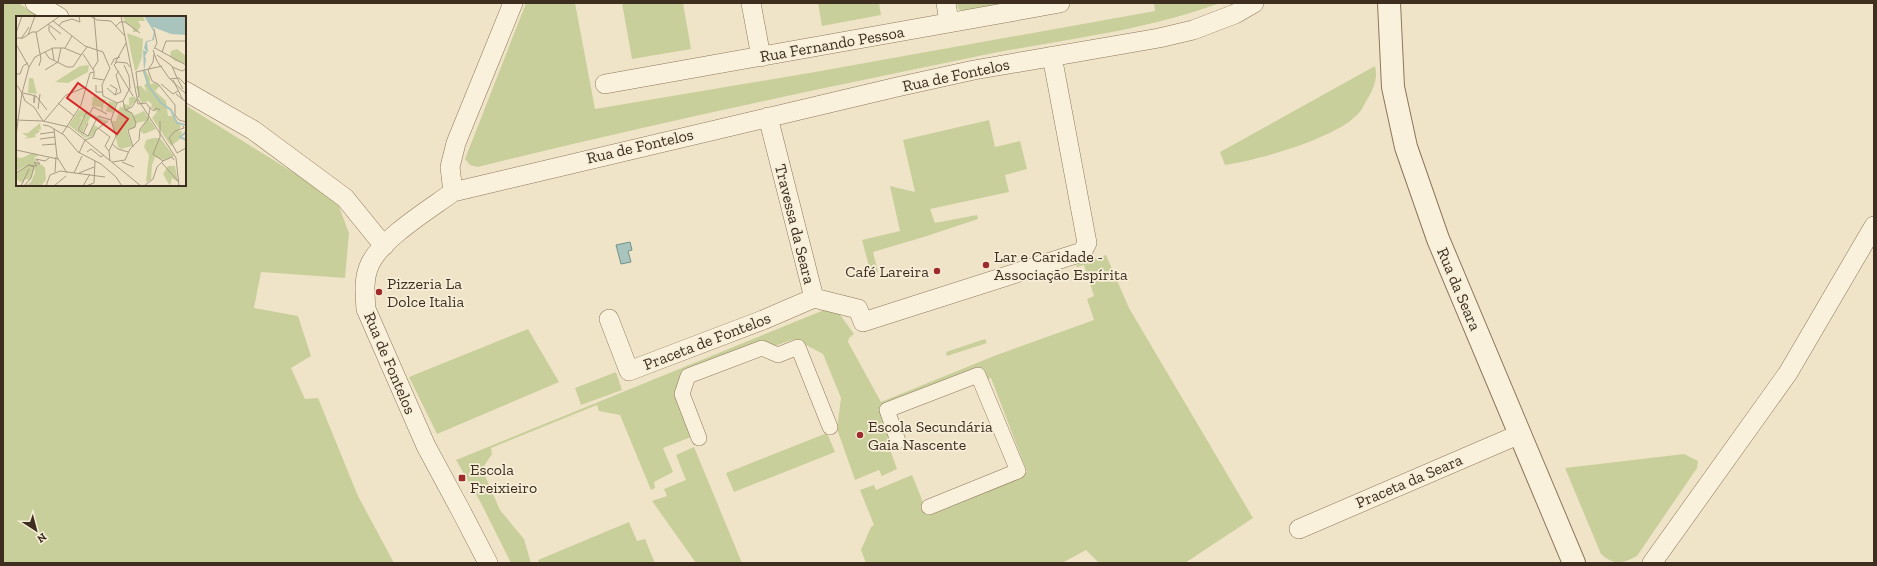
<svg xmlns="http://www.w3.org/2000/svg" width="1877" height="566" font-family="'Zilla Slab',serif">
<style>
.green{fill:#c9cf9b}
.water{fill:#a9c4bc;stroke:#6f938a}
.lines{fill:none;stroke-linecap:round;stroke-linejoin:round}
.pedestrian-casing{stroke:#8d765c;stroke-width:16}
.minor-casing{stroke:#8d765c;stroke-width:20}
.tertiary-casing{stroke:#8d765c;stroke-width:24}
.pedestrian{stroke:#faf1dc;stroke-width:15}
.minor{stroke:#faf1dc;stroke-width:19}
.tertiary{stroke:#faf1dc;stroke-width:22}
.poi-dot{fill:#9e2a2b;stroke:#f7eed8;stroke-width:1.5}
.labels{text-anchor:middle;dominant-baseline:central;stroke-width:3.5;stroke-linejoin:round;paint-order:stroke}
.street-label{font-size:16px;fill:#3d2e20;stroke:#f7eed8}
.poi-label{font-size:16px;fill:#3d2e20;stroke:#f7eed8;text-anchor:start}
.inset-river{fill:none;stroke:#a9c4bc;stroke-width:2}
.inset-road{fill:none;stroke:#a89b85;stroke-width:1}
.view{fill:#d62828;fill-opacity:0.15;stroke:#d62828;stroke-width:2}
.inset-edge{fill:none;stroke:#3d2e20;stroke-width:2}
</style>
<rect width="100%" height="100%" fill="#f0e4c8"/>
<!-- green -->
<path class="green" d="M3,3H18L41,17H17V185H185V105L304,179L338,204L349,233L345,278L261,272L254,308L298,316L311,356L291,368L305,399L318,398L358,496L394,563H3Z
M526,3H575L595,109L815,72L1155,11L1154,3H1220C1143,32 1055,40 974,57C808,91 642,126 478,167L470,165L465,159Z
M622,3H683L691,49L632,59Z
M818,3H879L881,15L822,26Z
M957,3H1016L964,11L958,9Z
M1375,66C1378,77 1374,88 1368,98C1364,104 1362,111 1356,116C1332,139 1259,160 1225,165L1220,152Z
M989,120L995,147L1020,141L1027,169L1005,175L1009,192L930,209L935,223L977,215L978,219L927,236L873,252L878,272L871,274L862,240L900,231L890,186L915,192L903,140Z
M1106,255L1129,308L1253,518L1185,563H1099L1086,550L1062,563H866L861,550L871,527L874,525L860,490L874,485L876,490L912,475L927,512L1027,472L991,378L885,419L893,438L887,441L897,469L882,476L879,470L855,480L837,429L841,398L823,354L795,339L683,377L691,437L663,448L673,472L654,482L655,488L651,490L620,415L599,411L597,405L491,448L492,454L482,469L500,510L524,539L531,563H511L481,503L456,460L824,310L838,312L854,334L849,338L848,342L881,402L994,356L1094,320L1087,299L1094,296L1084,265L1077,267L1076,265Z
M528,329L559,382L437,434L409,377Z
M985,339L987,343L947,356L946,352Z
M616,372L622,390L581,405L575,388Z
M827,433L835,452L734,492L726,473Z
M694,447L742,563H696L652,501L667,496L664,489L686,480L676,455Z
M1684,454L1698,461L1697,468L1637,556C1623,564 1613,565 1601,554L1565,468Z
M629,522L637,541L645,539L655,563H539L538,560Z"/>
<!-- water -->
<path class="water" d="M630,242L632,250L628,251L631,262L621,264L616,245Z"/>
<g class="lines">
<defs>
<path id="pedestrian" d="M699,438L682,394L688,376L762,348L778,355L798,347L830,427
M898,441L887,410L978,375L1018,471L929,507"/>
<path id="minor" d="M35,3L59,17
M751,3L761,57
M946,3L949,22
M605,84L1060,3
M185,91L253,130L345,198L384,246
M768,117L814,298
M453,192L450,167L456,143L513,3
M814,298L858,309L863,322L1082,252L1087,243L1052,56
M609,319L629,371L763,320L814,298
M1299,529L1520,434
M488,563L461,511L426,446L366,309C365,294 363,279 370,264C382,238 430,209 453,192L897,87L974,70L1159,38L1193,30L1235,14L1254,3
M1652,563L1788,373L1874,226"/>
<path id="tertiary" d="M1389,3L1393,87L1406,147L1438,239L1574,563"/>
</defs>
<!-- pedestrian casing -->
<use href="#pedestrian" class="pedestrian-casing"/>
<!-- minor casing -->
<use href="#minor" class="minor-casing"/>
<!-- tertiary casing -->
<use href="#tertiary" class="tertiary-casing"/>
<!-- pedestrian -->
<use href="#pedestrian" class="pedestrian"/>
<!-- minor -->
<use href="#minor" class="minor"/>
<!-- tertiary -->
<use href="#tertiary" class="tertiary"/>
</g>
<!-- markers -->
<g class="poi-dot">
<circle cx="986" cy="265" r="4"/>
<circle cx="937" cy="271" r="4"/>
<circle cx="379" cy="292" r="4"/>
<circle cx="860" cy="435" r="4"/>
<rect x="458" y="474" width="8" height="8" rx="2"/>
</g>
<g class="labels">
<!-- street labels -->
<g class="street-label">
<text transform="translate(832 44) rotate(-10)">Rua Fernando Pessoa</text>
<text transform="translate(956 75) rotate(-12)">Rua de Fontelos</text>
<text transform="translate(640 146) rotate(-13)">Rua de Fontelos</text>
<text transform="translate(795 224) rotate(76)">Travessa da Seara</text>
<text transform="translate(1459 289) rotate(67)">Rua da Seara</text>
<text transform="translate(707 341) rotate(-21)">Praceta de Fontelos</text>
<text transform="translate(390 363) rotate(67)">Rua de Fontelos</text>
<text transform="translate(1409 481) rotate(-23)">Praceta da Seara</text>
</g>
<!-- poi labels -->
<g class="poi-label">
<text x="994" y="256">Lar e Caridade -<tspan x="994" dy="18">Associação Espírita</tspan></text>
<text x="929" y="271" text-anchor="end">Café Lareira</text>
<text x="387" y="283">Pizzeria La<tspan x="387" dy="18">Dolce Italia</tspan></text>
<text x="868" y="426">Escola Secundária<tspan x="868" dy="18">Gaia Nascente</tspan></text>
<text x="470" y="469">Escola<tspan x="470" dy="18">Freixieiro</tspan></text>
</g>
</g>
<!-- overview -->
<g transform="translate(16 16)">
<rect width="170" height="170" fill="#f0e4c8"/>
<path d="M107,0H127L129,5H122L125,10L121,16H117V12L109,6ZM111,17L127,23L126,41L121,54L119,55ZM161,33L170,40V48L159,45L154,40L155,35ZM64,50L73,49L72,56L52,67L39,66ZM126,54H129L134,62V68L139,67L144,70L139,75L150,85L152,100H157L165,110L162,115H166L164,123L155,130L136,102L141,96L135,91L136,88L132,85L126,87L124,84L120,70H125L131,76L128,69L131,67ZM13,62H17L21,78L12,77ZM77,80L93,85H89L87,90L91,91H87V95H90L93,85L100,87L97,97L85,94V91L76,90ZM118,80L121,83L112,93L117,100L128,95L140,113L128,118L124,115L130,105L120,107L119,112L111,114L116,130L105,133L102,131L96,105H100L104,90L106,92L108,88L113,89V82ZM63,94L70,95L91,105L84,110L87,104L70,96L68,101L70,97L75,100L66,117L62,113L68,102L64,101L66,103L61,114L71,121L78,109L82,111L77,120L69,122L53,109ZM24,107L25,114L21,113L24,115L19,119L20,121L8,123L12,121L6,117H12ZM138,122H144L158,140L148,144L139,141L136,149L135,164L130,166L133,139L128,131L130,124ZM16,137L23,139L18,142L21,145L17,146L26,149L29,152L30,164L25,170H9L15,166L19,156V152L14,164L9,163L7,167L0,163V157L12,149L0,155V141L6,142ZM152,150H159L162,166L156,162L154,170L147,158Z" fill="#c9cf9b"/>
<path d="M128,0H170V19L155,18L137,11L139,16L138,24L131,26L132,35L129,40L130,43L128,56L127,34L131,36L128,32L130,25L136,24L138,16Z" fill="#a9c4bc"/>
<path class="inset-river" d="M128,54L132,69L145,87L155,94L161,107L170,109M170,116L164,121L170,124"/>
<path class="inset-road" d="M74,0L81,4L95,5L109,20M105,0L121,82L160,142L163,170M37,5L69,30L87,36L92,48M32,8L45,18M33,10V15L40,24M43,10L46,6L56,3L64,6L63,0M100,10L104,6H109L124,17M20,16L25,43L23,50M0,17L6,0M12,19L19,0M0,22H7L16,16H21L44,0M5,23L13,11M0,28L13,51L6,77L9,85L18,91L27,105M36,32L38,44M49,32L56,20M139,32L170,49M138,33L141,27L138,13M137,34L141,45L153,62L170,78M29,36L33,42L51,51H57L65,39M146,36L150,25H170M67,38L78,55V61M141,39L156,50L161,62M42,46L45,32M99,47L110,27M92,48L94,52L86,69L87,80L101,87L107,85L114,72L113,60L108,49M95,49L98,43L104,41M98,49L101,46L111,47L114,51M98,49L117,80M13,51L19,41L37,32H48L65,39L71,31M156,51L166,55L170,53M77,53L82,45L78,0M29,54L42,46M132,54L136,65L142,68L159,89M132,54L137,46L138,38M0,58H4L7,50L12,47M76,62L88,64M161,62L167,73M154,63L163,62L170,69M157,64L167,84M0,68L6,77L2,104M145,68L157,78L162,75M80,69V76H87M94,69L101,73L99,79M91,72L99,79L105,76L100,59L103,55M7,77L20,80L31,94M160,78L170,86M18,80V87L19,80M107,85L109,94L116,97L120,107L119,111L112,114L117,131M42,87L58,100M159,89V99L163,104L170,106M133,91L138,95L140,92L144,94M22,93L24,78M109,94L116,91L123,80L120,56L146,50M74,97L77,91L91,98M82,100L95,104M81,102L72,120L62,114L70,97L75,99L81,102L86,105M0,104L27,105M95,104L101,87M27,105L53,111L125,170M28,105L50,79L70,71M144,105V121L137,138L147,145M27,109L33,110L48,119L62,136L85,148L100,161L106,170M167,110L168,112L159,115L153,122L161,137L170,132M82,112L94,121L89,130L93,135M38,113L41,141L51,157M24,118L38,116M46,118L65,89L74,57L78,56M67,118L72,107M0,120L2,105M24,123L39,121M69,124L77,121L80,114L92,105M96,128L102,133L112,136M26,129L40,128M0,134L42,143M71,136L75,133L85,141L88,139M63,137L69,124M94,145L93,135L100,120L95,104M96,146L109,144L114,133L123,124L124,113L132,103L134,92L130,87L122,88L121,84M106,146L118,151M146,147L162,165M12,149L21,150L18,146L24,148L20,143L29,145L33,142M39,156L40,141M0,157L13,149L18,151L15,162L8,170M58,157L66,140M63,157L78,151M5,170L13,153M30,170L34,159L44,155L89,161M38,170L50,160M67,170L74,158M70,170L78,167L79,145M128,170L137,163L141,151L147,145L156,141L158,144"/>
<path class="view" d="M62,67L112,103L101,118L51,82Z"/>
<rect width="170" height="170" class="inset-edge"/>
</g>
<!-- border -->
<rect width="1877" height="566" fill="none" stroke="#3d2e20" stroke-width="8"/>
<!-- north arrow -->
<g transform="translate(36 530) rotate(144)" stroke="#f7eed8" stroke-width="3" paint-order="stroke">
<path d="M0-3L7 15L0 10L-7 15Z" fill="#3d2e20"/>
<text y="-6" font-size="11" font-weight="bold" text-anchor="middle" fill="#3d2e20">N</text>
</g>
</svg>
